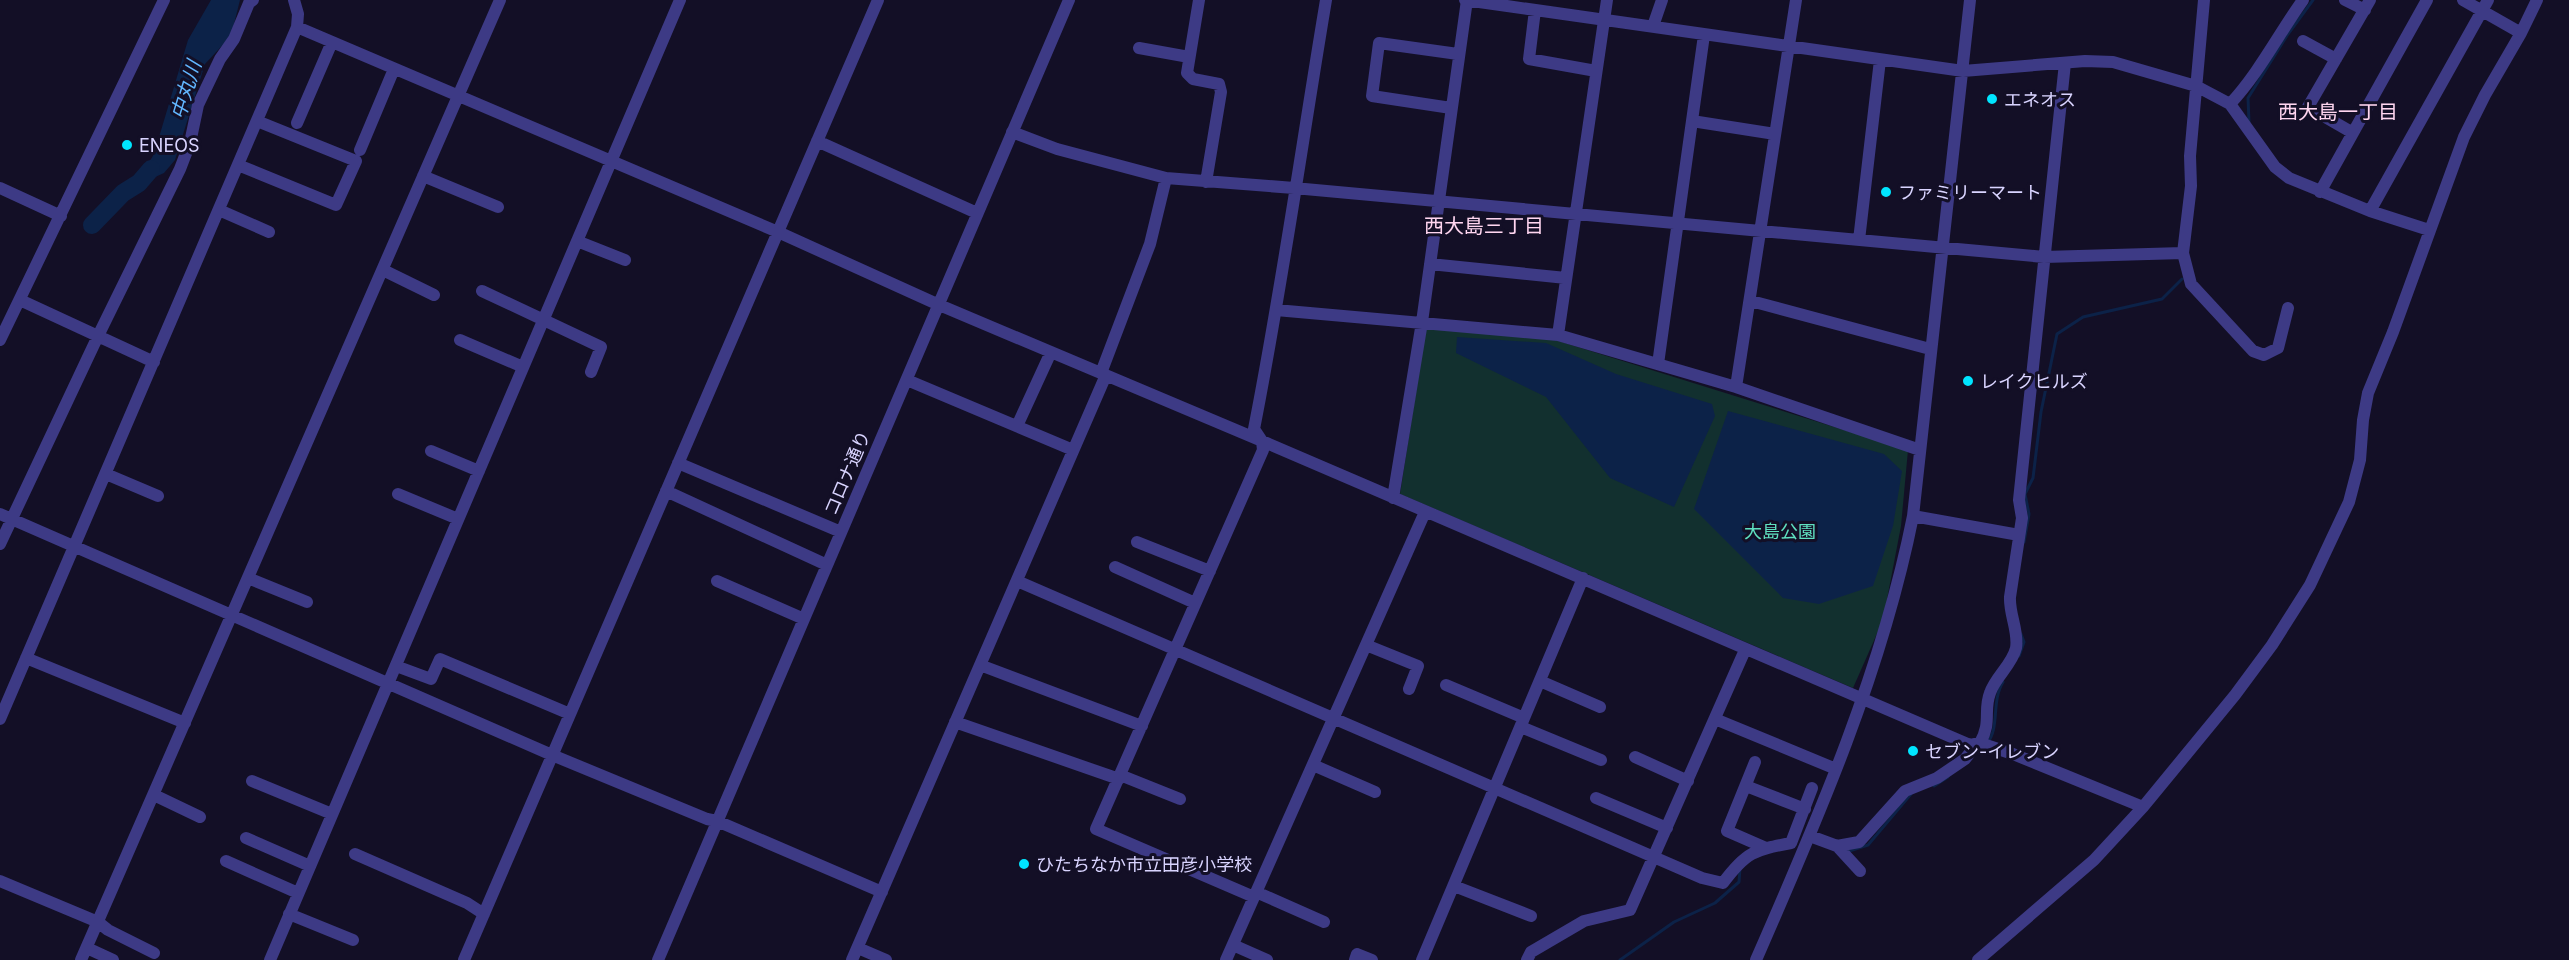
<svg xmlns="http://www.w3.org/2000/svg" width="2569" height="960" font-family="Inter,'Noto Sans JP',sans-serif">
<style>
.green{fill:#12302f}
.water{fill:#0c2248}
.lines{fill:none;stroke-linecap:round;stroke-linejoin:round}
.stream{stroke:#0c2248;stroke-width:3}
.river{stroke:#0c2248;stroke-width:18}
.minor{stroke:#3d3a85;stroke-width:12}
.poi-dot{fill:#00e5ff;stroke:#130f26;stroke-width:2}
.labels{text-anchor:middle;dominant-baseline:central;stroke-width:6;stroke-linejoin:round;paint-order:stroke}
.poi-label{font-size:18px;fill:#d9d4ff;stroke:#130f26;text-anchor:start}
.street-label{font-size:18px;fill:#d9d4ff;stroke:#130f26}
.park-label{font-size:18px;fill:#5fe0c0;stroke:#130f26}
.water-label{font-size:20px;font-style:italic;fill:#62b6ff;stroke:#130f26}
.neighbourhood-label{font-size:20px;fill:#ffd6f0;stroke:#130f26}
</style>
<rect width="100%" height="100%" fill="#130f26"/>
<!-- green -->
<path class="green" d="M1426,328L1552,339L1908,450L1901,526L1883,620L1853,688L1400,494Z"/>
<!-- water -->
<path class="water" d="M211,0H240L231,36L205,64L175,160L164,173L135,186L154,154L188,40Z
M1457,337L1546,343L1616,374L1712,404L1715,416L1674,507L1610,478L1546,397L1456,353Z
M1728,411L1884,454L1902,471L1893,526L1873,586L1819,604L1783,598L1694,509Z"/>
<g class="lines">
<!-- stream -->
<path class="stream" d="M2249,122L2248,98L2288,34L2313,0
M2024,542L2029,514L2025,494L2033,478L2041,412L2057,334L2083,317L2162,299L2182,279
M2019,656L2024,642L2021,634
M1987,743C2000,729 1991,701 2003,682
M1934,786L1948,777
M1846,852L1868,845L1911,794
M1620,960L1674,922L1715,903L1739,882L1740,868"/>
<!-- river -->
<path class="river" d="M92,225L123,193L139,183L151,169"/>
<!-- minor -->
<path class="minor" d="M1199,0L1187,73L1193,79L1219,84L1221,92L1206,182
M1465,0L1963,71L2085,61L2113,62L2196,86L2230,104L2275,167L2289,178L2370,211L2429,230
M2204,0L2190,156L2191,186L2183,253L2191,284L2253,351L2264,355L2278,348L2288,308
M2345,0L2365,10
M2463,0L2521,33
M1535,10L1529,59L1596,71
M1653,26L1662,0
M297,27L778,232L937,304L1262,441L1970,745L1980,743L2013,754L2143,807
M2303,41L2336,59
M1139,48L1189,57
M2230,104C2259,73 2278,35 2303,0
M1451,108L1372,96L1379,43L1458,54
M1692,121L1775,134
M297,123L332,42
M1012,132L1057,149L1166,178L1294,188L2044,257L2183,253
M2353,133L2308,107L2370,0
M817,141L977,213
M360,150L394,69
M238,165L336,205L356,161L257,121
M423,176L498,207
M0,188L61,216
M2320,192L2427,0
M219,210L269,232
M2370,211L2488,0
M1859,240L1880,60
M577,241L625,260
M1430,264L1566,278
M383,270L434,295
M482,291L601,347L591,372
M20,300L154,362
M1751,301L1930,349
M1276,310L1558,335L1736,387L1920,450
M1558,335L1607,0
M0,340L164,0
M460,340L523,367
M1658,364L1704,35
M1101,373L1150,244L1166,178
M907,380L1073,450
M1736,387L1796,0
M1017,426L1051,352
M431,451L479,471
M678,463L841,532
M106,474L158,496
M666,491L827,565
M398,494L458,519
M1393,498L1422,322L1467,0
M0,514L552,755L707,819L717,821L882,892
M1913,516L2019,535
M1137,542L1210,571
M0,544L98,336L180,169L190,143L198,105L220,59L234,39L249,3L253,0
M1115,567L1195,603
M248,578L307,602
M717,581L804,619
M1017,581L1702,878L1723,883C1746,852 1754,850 1791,843L1812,788
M1366,645L1418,666L1409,689
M26,658L185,723
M980,665L1142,726
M396,666L431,679L440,659L570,714
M1540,681L1600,707
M1446,685L1524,718
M0,719L297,27L298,14L294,0
M1715,719L1836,769
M955,722L1119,779
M1521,727L1601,760
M1980,743C1992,722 1983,711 1990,693C1995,677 2012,665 2016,648C2019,632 2009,614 2010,597L2022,518L2019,500L2065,63
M1635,757L1688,781
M1755,762L1727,831L1766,848
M1313,765L1375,792
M1120,775L1180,799
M252,781L332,814
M1746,786L1805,809
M154,795L200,817
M1596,798L1667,828
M1810,836L1837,846L1859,842L1905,791L1937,778L1965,759L1973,749L1972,745
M246,838L310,866
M1837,846L1860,871
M355,854L467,903L484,914
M226,861L298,893
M0,881L98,922L108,930L154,953
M1454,886L1531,916
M1256,892L1324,922
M1254,897L1096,829L1263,450L1262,441L1254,429C1282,287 1302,143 1326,0
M289,914L353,940
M1233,945L1267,960
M87,948L113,960
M858,948L886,960
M81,960L500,0
M270,960L680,0
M464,960L878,0
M658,960L1069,0
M852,960L1106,375
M1226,960L1425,512
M1355,960L1357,954L1372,960
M1422,960L1583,578
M1527,960L1531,952L1584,921L1630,910L1745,650
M1756,960C1819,816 1882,671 1913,516L1970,0
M1978,960L2094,860L2143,807L2235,695L2272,645L2310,585L2349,502L2360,460L2363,420L2368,393L2393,332L2464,137L2485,95L2521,33L2537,0"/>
</g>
<!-- markers -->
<g class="poi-dot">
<circle cx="1992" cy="99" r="6"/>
<circle cx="127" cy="145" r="6"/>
<circle cx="1886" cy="192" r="6"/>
<circle cx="1968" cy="381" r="6"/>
<circle cx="1913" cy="751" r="6"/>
<circle cx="1024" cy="864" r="6"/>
</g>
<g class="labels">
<!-- poi labels -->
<g class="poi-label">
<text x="2004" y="99">エネオス</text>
<text x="139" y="145">ENEOS</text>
<text x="1898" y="192">ファミリーマート</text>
<text x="1980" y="381">レイクヒルズ</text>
<text x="1925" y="751">セブン-イレブン</text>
<text x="1036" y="864">ひたちなか市立田彦小学校</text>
</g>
<!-- street labels -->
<g class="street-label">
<text transform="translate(847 473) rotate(-67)">コロナ通り</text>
</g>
<!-- park labels -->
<g class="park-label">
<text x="1780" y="531">大島公園</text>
</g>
<!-- water labels -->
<g class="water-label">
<text transform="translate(186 90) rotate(-73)">中丸川</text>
</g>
<!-- neighbourhood labels -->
<g class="neighbourhood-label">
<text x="2338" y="112">西大島一丁目</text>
<text x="1484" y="226">西大島三丁目</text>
</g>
</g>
</svg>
